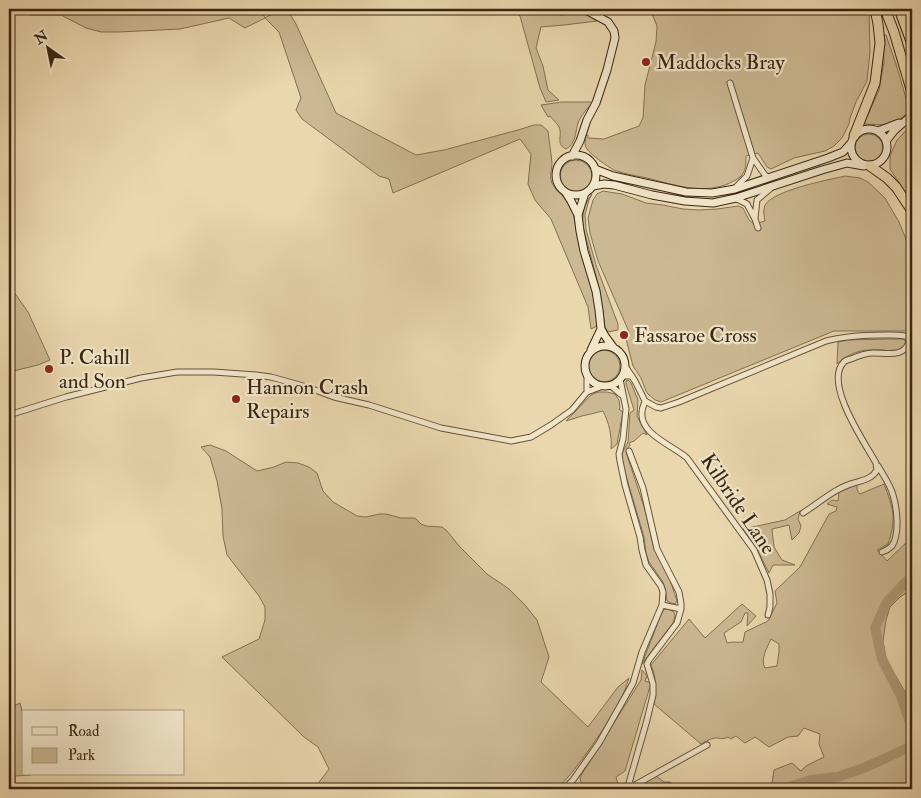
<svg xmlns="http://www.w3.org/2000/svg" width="921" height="798" font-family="'IM FELL Double Pica',serif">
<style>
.green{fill:#ccb993;stroke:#827052;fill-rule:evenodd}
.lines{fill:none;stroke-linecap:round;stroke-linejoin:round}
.river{stroke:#ad9b78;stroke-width:10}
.street-casing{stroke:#645238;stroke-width:7}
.secondary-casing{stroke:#382610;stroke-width:9}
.highway-casing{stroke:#382610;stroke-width:11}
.street{stroke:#f1e5ca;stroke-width:5}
.secondary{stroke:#f1e5ca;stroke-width:7}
.highway{stroke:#ead7ae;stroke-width:9}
.poi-dot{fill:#8f2418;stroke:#f1e5ca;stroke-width:2}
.labels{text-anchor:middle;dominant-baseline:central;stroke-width:4.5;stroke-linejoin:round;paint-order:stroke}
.poi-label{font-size:21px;fill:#382610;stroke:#f1e5ca;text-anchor:start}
.street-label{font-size:21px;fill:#382610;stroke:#f1e5ca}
</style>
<rect width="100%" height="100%" fill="#ead7ae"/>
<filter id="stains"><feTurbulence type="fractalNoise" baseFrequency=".004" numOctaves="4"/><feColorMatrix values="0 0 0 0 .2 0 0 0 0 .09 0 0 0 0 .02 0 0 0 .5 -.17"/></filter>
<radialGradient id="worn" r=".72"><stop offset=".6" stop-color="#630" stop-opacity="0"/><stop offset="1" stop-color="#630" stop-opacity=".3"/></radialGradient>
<!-- green -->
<path class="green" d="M9,9H261L265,18L280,9H287L296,24L336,113L416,155L444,150L518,130L534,125H541L548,131C549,141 551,152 552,163C552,170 549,176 552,183C556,193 567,197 572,207C575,222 577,236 580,250C587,275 597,299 597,326L591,329L588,307L551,219L535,200L528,184L531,154L520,139L393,193L389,179L379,176L302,119L296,110L301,98L279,32L265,18L245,28L229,18L180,29L119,32H101L86,28L61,15H32L9,12Z
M510,9H547L560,15L576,14L578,9H583L597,21L564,25L541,27L536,48L543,66L548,90L559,100L546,102L540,88L520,16Z
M650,9H869L870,52L867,81L856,102L850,118L849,124L842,138L834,146L825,151L794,158L771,169L767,167L758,153L746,156C746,164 746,172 740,177C737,180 733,181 730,183C704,195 674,185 647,178C637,176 624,174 614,170C608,167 591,155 587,149C584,145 585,139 586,135H588V138L604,139L639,126L643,118L645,85L656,42L657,26Z
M883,35H886L896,64L910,112L895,122L885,125L864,124L879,90L884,62Z
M562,102H593C588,108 581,115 578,123C575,133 576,144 566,149C555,144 563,136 559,127C557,123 553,120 550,116L548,117L541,105Z
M911,125L912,129V203L890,169V156L897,140Z
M855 148a14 14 0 1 1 28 0a14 14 0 1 1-28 0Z
M560 176a16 16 0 1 1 32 0a16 16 0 1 1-32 0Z
M845,176L860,178L868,182L885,198L899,222L912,254V331H834L666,400L661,402L655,400L648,394L646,391L641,378L633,366L626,339L629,332L598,261L590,233L588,218L593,200L597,194L603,191L609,192L622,194L646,203L663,205L683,209L699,210L717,209L738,206L743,208L749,220L754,224L765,221C764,216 763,210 765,205C774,190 828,180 845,176Z
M592,194L589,200L585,215L586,229L596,265L618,324V330L608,332L605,327L600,291L583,227C582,214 584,204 592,194Z
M9,285L28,312L50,360L38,365L9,372Z
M888,339H903L906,342L903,349C896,352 890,351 883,350C863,349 852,351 837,364L838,342L848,340Z
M588 366a16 16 0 1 1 32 0a16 16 0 1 1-32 0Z
M628,380L631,383L638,400L637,416L647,435L643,433L634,441L629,443L630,445L627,449L626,452L645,510L654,549L669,577L677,601L675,604L671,603L667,601L665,588L663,582L649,562L646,553L644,537L622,462V453L628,442L630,413L634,410L626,384V381Z
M598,392H607L615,394L619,400L620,408L619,409L620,410L623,412L617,444L611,449C612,435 609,423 603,411L582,416L566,421L591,395Z
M210,445L226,451L257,471L274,467L286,462L298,463L309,467L317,473L323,491L333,502L357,516L366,517L379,514H386L401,518H415L421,524L426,526L442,527L447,531L460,547L487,574L509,589L525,605L537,620L549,657L541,682L588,727L618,687L629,678C622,703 606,725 591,747C580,762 570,777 556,789H314L329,769L318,747L304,737L222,657L259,639L265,620V607L259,596L227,555L223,536L222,509L217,481L210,457L201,447Z
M857,484V490L860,494L884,484C893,507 897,519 888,544L877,550L887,561L908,541L912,546V589L900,597L890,607L886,620L883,641L887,663L897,678L912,704V789H758L772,783L774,770L792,763L801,771L806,766L824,757L819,744L820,734L804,728L798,736L788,737L769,747L755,737L745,743L736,736L731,739L728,737C722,740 721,738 716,738C711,738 705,742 701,744L654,704C656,688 657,679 651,665L689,619L705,638L742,604L756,616L747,626L748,613H745L741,622L724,633L727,643C734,641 738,643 743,642L745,632L768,621L777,603L775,591L800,567L829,514L836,511L837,507L827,504L832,500L838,501L839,492ZM771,639L779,644V652L777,666L765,668C760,659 767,648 771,639Z
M800,511L798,519L801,526L799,533L792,540L789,525L772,529L774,547L782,560L795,565H773L769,573L757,549L743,529L785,520Z
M664,609H668L674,612L675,616L673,623L653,649L642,664L660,617Z
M642,670L647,676L645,681L651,683L625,771L616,777L619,789H582L580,777L641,680Z
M20,703L24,720V774L31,775L15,776V789H9V708Z
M654,776H656L664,782H670L678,789H632Z"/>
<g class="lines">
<!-- river -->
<path class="river" d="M912,578L907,581L887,602L875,628L882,659L901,696L909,720L912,726
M782,789L811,780L837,777L864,768L912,746"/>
<defs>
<path id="street" d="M730,83L753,158L765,175L769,178
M736,187L747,176L753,158
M735,198L747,204L755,219L758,228
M755,218L757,200L771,188
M625,366L635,381L645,401L656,407L661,408L679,402L826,341C845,336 864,335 885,335C892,335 901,334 908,337L909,341C905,358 887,353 873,353C866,353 858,356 851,359C850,359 844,361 844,362C823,383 865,443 876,463L877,470C872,479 863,480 854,483C835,488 819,503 803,513
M587,374V392
M623,376H632
M610,385L623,396
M645,401C644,405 642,408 642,412C639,434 674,446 687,458L754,550L767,580L770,594V607L768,615
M9,415L66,397L141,378L177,372H214L256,375L271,377L307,387L334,397L369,405L441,428L511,441L531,437L551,425L572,410L587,392L603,386
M629,451L643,488L657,549L679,592L681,604V609L677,623L649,660L647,664L653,684V695L647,720L629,783L632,785H635L707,745
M878,466C883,475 890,484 893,495C897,508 900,534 892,546C889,549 885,551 882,552
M662,605L681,609
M564,789L573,780L599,743L633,683L642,652L662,605L663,592L661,586L646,565L642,550L640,537L625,485L620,461L619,454L623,439L626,409L620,379"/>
<path id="secondary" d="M851 147a18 18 0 1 1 36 0a18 18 0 1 1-36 0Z
M878,131L899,123
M886,141L894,131L912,115
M556 175a20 20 0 1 1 40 0a20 20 0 1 1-40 0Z
M572,156L580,141L587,120L596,103L607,70L615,38L614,31L608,22L584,9
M595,169L613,176L686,192L712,193L735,189L828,158L843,152L851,143
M593,186L604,184L614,185L652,195L685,201L713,203L736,198L822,170L847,163L864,166
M566,193L571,201L578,215L580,231L584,251L596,291L599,310L601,329L605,336L613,347
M578,215L585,193
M585 366a20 20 0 1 1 40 0a20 20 0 1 1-40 0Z
M591,350L601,329"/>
<path id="highway" d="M885,9L894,32L912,93
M899,9L912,44
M854,136L875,83L880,43L878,24L875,9
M870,166L887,178L896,187L912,211"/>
</defs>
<!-- street casing -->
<use href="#street" class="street-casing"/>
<!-- secondary casing -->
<use href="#secondary" class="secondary-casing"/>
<!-- highway casing -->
<use href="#highway" class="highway-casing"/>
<!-- street -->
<use href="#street" class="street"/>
<!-- secondary -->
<use href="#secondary" class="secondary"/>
<!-- highway -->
<use href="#highway" class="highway"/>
</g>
<!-- markers -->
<g class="poi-dot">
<circle cx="646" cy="62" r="5"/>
<circle cx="624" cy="335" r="5"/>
<circle cx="49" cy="369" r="5"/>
<circle cx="236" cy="399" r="5"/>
</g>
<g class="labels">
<!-- poi labels -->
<g class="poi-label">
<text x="656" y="62">Maddocks Bray</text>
<text x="634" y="335">Fassaroe Cross</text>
<text x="59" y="357">P. Cahill<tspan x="59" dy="24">and Son</tspan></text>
<text x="246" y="387">Hannon Crash<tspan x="246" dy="24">Repairs</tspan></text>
</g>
<!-- street labels -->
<g class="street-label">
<text transform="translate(738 504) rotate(56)">Kilbride Lane</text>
</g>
</g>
<!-- margin -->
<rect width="921" height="798" fill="none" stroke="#ead7ae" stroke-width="30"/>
<rect x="10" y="10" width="901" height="778" fill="none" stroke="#382610" stroke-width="2.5"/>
<rect x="15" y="15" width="891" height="768" fill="none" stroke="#382610"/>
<!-- legend -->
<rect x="22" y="710" width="162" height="65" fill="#f1e5ca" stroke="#a79980"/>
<rect x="32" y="727" width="25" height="8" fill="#f1e5ca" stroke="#a79980"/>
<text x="68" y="736" font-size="15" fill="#382610">Road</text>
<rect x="32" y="748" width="25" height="15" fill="#ccb993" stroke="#a79980"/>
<text x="68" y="760" font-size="15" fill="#382610">Park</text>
<!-- north arrow -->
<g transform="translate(48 48) rotate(327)" stroke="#f1e5ca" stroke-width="4" paint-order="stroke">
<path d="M0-4L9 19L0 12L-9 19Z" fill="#382610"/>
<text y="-8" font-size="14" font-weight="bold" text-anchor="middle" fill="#382610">N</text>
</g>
<rect width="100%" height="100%" filter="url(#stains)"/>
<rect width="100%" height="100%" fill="url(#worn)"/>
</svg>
